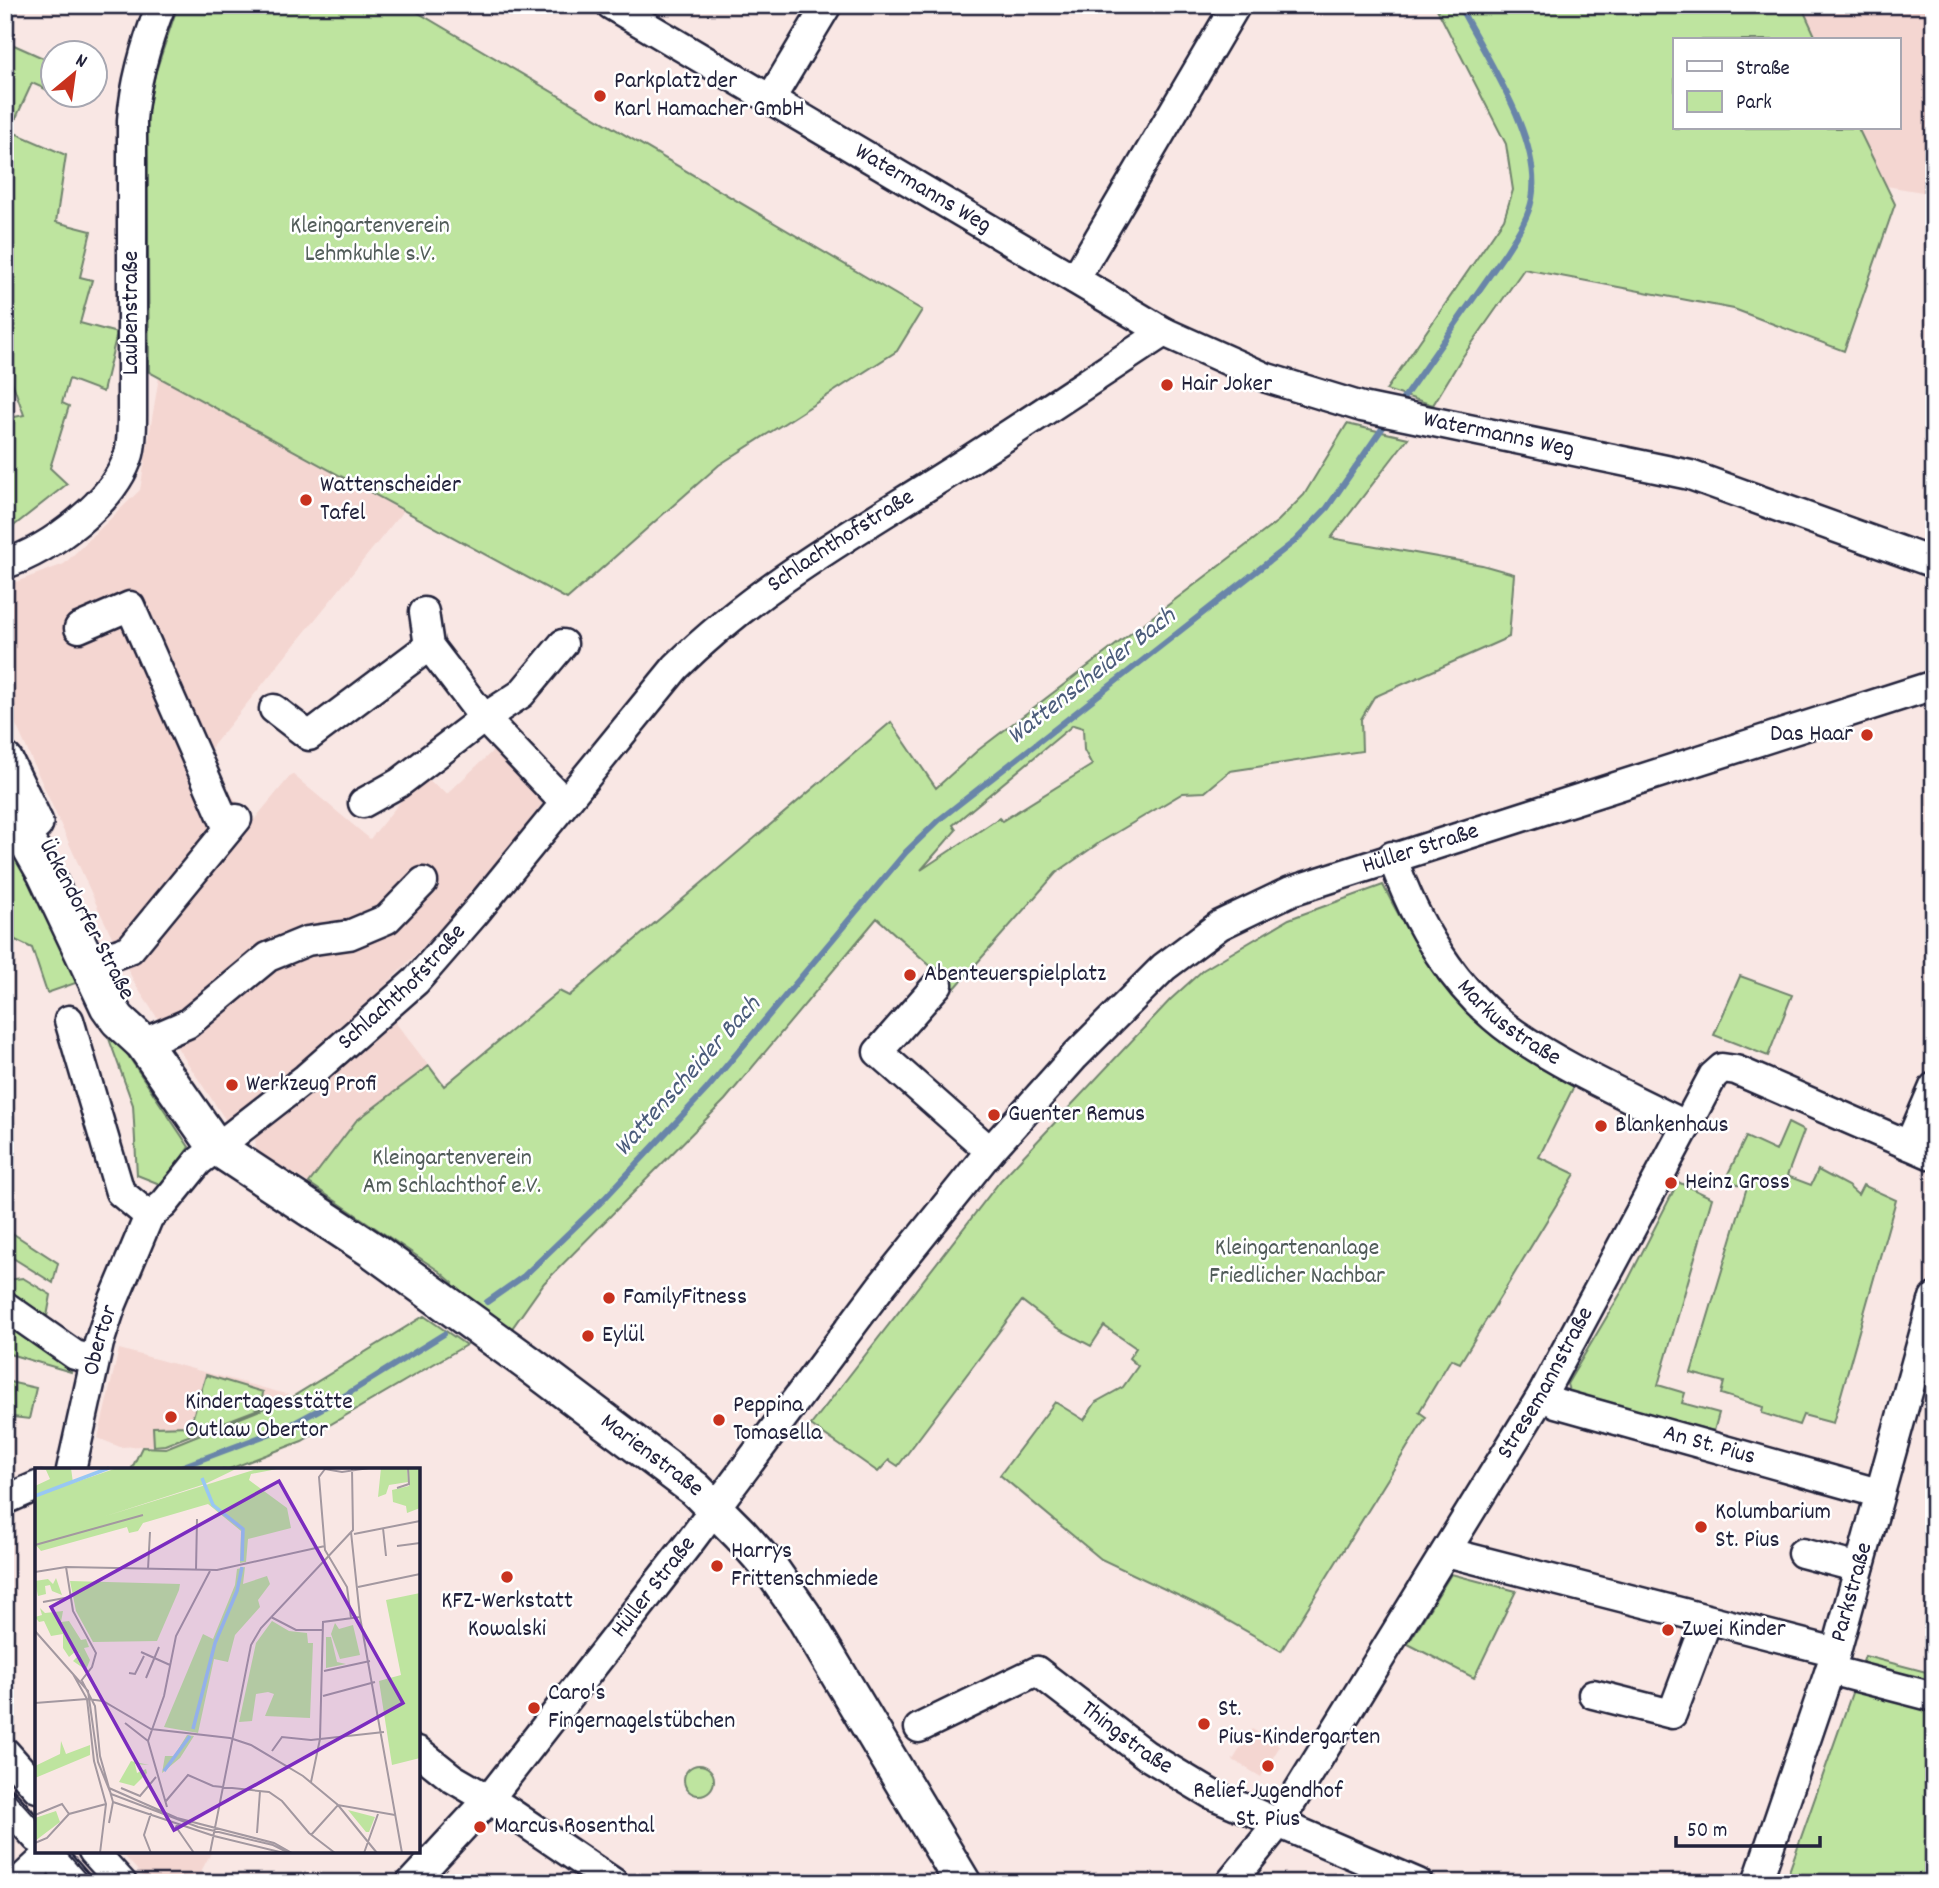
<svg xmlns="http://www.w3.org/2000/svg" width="1939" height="1888" font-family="Dekko,sans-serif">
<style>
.built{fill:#f4d6d1}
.green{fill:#bee49f;stroke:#70836d;stroke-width:2;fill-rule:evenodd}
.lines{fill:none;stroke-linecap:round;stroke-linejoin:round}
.stream{stroke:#6985a9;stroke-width:6}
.minor-casing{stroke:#22223b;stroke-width:33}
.major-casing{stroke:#22223b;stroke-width:40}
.minor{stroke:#fff;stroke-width:28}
.major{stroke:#fff;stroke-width:35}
.tram{stroke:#22223b;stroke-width:2}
.poi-dot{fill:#c8321e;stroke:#fff;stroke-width:2.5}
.labels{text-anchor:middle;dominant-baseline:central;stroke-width:5;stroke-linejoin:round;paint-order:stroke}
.poi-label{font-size:24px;fill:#22223b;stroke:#fff;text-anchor:start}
.street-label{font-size:24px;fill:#22223b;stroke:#fff}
.park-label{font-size:24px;fill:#515c59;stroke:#fff}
.water-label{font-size:26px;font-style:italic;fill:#4b5c7b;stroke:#fff}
.inset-river{fill:none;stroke:#98c7f3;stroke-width:3.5}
.inset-road{fill:none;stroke:#a398a0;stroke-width:2}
.view{fill:#7b2cbf;fill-opacity:0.15;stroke:#7b2cbf;stroke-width:3.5}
.inset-edge{fill:none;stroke:#22223b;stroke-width:3.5}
</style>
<rect width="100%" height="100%" fill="#f9e7e4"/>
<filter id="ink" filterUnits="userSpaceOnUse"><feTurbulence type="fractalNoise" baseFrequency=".0143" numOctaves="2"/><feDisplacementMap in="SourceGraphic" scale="14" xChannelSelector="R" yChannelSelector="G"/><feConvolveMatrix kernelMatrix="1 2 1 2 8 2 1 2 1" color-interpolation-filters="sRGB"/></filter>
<g filter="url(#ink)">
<!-- built -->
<path class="built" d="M1801,5H1934V194L1886,186L1858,128H1899V40H1817Z
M159,377L403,511L207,753L219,780L253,821L292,774L370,839L422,775L447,794L499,745L548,797L458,911L349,1023L227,1122L136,986L98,908L5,700V586L64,564L140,490Z
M395,1022L429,1066L356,1121L309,1183L256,1152L255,1137Z
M119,1349L293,1396L165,1445L120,1447L98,1438Z
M1252,1729L1280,1746L1261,1777L1233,1760Z
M120,1851H212L199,1875L190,1883H149Z"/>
<!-- green -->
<path class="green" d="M178,5H405L922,310L897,351L719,465L567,599L149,372L147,115L155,74Z
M1435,5H1801L1817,40H1675V128H1858L1895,204L1844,351L1734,309L1524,269L1461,359L1433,405L1386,390L1504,219L1513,190L1506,144Z
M5,41L52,62V92L32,83L10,131L66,155L56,222L91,231L80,277L92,280L80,323L117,333L103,392L69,379L62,403L69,406L50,468L67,484L6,532L5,419L24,415L10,376L5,377Z
M1347,424L1408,438L1331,538L1482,565L1514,574L1509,637L1374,697L1361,719L1362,751L1230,771L1205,792L1183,793L1099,843L1056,873L955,988L877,918L725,1100L544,1283L503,1341L449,1300L453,1283L439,1271L309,1183L356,1121L429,1066L444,1086L559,991L569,996L891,722L936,788L977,751L1278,521L1304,495ZM1073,725L1083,728L1084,750L1092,765L1002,821L999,818L921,870L956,830L953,825Z
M5,815L87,979L47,993L32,948L5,935Z
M1383,885C1433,984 1474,1033 1574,1086L1539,1157L1575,1174L1460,1363L1451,1359L1419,1412L1426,1417L1281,1651L1211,1611L1101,1559L1000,1475L1055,1402L1084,1420L1096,1402L1123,1387L1138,1366L1129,1358L1136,1348L1104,1326L1091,1346L1057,1328L1022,1301L898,1466L889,1460L878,1472L811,1425L1001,1180L1171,999L1203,970L1289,919Z
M1740,976L1792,995L1768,1056L1714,1035Z
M113,1033L189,1147L162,1185L137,1175L133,1105L108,1036Z
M1788,1123L1804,1131L1787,1176L1811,1185L1818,1170L1848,1186L1858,1195L1863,1185L1896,1200L1833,1423L1803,1415L1799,1425L1762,1413L1763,1407L1721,1394L1724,1382L1691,1373L1747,1187L1725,1180L1746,1137L1776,1151Z
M1678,1182L1712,1198L1658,1385L1685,1393L1682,1403L1719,1413L1714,1431L1570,1395L1567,1384L1625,1286Z
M6,1229L58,1263L53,1283L5,1253Z
M23,1278L51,1295L45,1327L5,1298L7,1280Z
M5,1313L74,1361L71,1372L6,1353L11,1327L5,1325Z
M424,1316L466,1345L302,1441L227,1470H131L142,1447L166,1448L292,1397Z
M206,1375L263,1392L261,1408L165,1445L154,1446L153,1427L190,1426Z
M5,1381L36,1388L29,1419L5,1416Z
M1451,1574L1516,1591L1474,1678L1408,1644Z
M1865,1656L1934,1674V1883H1785Z
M684 1780a15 15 0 1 1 30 0a15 15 0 1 1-30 0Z"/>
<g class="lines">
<!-- stream -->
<path class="stream" d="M1398,406L1506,252C1516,236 1528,219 1532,199C1543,139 1486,58 1459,5
M487,1302L524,1276L605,1198L707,1089L906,852L940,819L1295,541L1327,508L1388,420
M173,1470L287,1427L341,1398L444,1334"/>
<defs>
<g id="minor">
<path id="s1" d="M611,5L1164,332L1267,378L1362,407L1690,475L1934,563"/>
<path d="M770,100L827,5"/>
<path d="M1075,279L1236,5"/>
<path d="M5,564C50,549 115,502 129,454C132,442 132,428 132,416V120C135,81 147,41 161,5"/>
<path d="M424,612L429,646L484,718L564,802"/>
<path d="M79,628L130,606L228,829"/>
<path d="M274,709L309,736L429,646"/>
<path d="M363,803L399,783L484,718L521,694L563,644"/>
<path id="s2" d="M1392,856C1415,923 1454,991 1514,1033C1567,1070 1629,1096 1687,1126"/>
<path d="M91,968L106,958L130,949L237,819"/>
<path d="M938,984L878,1052L990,1151"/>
<path d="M69,1020L120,1192L149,1216"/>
<path d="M143,1043L187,1024L268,957L307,941L349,935L387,919L423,882"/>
<path d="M1909,1145L1934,1087"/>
<path d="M5,1306L75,1355L94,1360"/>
<path id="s3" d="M1542,1395L1556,1403L1878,1493"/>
<path id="s4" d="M71,1470L99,1343L112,1304L149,1216L164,1204L198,1162L306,1078L416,981L475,913L676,667C753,591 845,538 936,481C1013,433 1088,382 1164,332"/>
<path d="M5,1500L37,1486"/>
<path d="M1446,1552L1836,1652"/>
<path d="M1802,1553L1859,1568"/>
<path d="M1830,1670L1934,1697"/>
<path d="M1593,1694L1672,1714L1707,1621"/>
<path id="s5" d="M919,1728L1037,1671L1146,1755L1211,1794L1418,1883"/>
<path d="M418,1751L452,1778L505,1809L614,1883"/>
<path d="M5,1752L37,1788"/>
<path d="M5,1803L37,1838"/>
<path d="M48,1851L76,1883"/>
<path d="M93,1851L122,1883"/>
<path d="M24,1883L23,1878L50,1853"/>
<path id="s6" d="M411,1883L489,1799L689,1543L882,1285L990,1151L1075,1056L1164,967L1220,925L1291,891L1934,685"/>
<path id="s7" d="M1230,1883L1278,1824L1542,1395L1713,1076L1722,1068L1736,1070L1934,1156"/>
<path id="s8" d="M1757,1883L1836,1652L1934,1298"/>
</g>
<g id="major">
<path d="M5,761L35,823"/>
<path id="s9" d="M5,803L45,873L108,1006L118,1020L143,1043L216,1147L374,1251L528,1363L695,1489L740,1534L771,1569L803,1615L963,1883"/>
</g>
</defs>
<!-- minor casing -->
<use href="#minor" class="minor-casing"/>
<!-- major casing -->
<use href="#major" class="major-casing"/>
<!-- minor -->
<use href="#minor" class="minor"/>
<!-- major -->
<use href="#major" class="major"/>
<!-- tram -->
<path class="tram" d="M5,1784L37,1819
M65,1851L93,1883"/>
</g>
</g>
<!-- markers -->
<g class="poi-dot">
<circle cx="600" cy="96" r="7"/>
<circle cx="1167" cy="385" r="7"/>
<circle cx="306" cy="500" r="7"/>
<circle cx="1867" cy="735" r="7"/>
<circle cx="910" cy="975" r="7"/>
<circle cx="232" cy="1085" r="7"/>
<circle cx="994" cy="1115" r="7"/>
<circle cx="1601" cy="1126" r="7"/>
<circle cx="1671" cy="1183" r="7"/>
<circle cx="609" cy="1298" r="7"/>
<circle cx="588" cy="1336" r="7"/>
<circle cx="171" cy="1417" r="7"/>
<circle cx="719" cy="1420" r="7"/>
<circle cx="1701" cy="1527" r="7"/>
<circle cx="717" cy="1566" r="7"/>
<circle cx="507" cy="1577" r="7"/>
<circle cx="1668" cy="1630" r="7"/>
<circle cx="534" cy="1708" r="7"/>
<circle cx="1204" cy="1724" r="7"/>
<circle cx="1268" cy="1766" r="7"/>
<circle cx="480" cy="1827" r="7"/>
</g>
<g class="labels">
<!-- poi labels -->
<g class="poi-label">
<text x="614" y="82">Parkplatz der<tspan x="614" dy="28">Karl Hamacher GmbH</tspan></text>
<text x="1181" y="385">Hair Joker</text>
<text x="320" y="486">Wattenscheider<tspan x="320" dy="28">Tafel</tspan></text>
<text x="1853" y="735" text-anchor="end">Das Haar</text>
<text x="924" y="975">Abenteuerspielplatz</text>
<text x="246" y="1085">Werkzeug Profi</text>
<text x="1008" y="1115">Guenter Remus</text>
<text x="1615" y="1126">Blankenhaus</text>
<text x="1685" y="1183">Heinz Gross</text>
<text x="623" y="1298">FamilyFitness</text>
<text x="602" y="1336">Eylül</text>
<text x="185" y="1403">Kindertagesstätte<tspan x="185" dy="28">Outlaw Obertor</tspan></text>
<text x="733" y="1406">Peppina<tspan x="733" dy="28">Tomasella</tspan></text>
<text x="1715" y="1513">Kolumbarium<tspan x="1715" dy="28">St. Pius</tspan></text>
<text x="731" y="1552">Harrys<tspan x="731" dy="28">Frittenschmiede</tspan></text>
<text x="507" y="1602" text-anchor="middle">KFZ-Werkstatt<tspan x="507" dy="28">Kowalski</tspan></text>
<text x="1682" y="1630">Zwei Kinder</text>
<text x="548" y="1694">Caro's<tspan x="548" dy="28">Fingernagelstübchen</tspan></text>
<text x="1218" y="1710">St.<tspan x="1218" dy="28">Pius-Kindergarten</tspan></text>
<text x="1268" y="1792" text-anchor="middle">Relief Jugendhof<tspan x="1268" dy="28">St. Pius</tspan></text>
<text x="494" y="1827">Marcus Rosenthal</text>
</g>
<!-- street labels -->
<g class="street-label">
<text stroke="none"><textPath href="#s1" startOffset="362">Watermanns Weg</textPath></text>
<text transform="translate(132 313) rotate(-90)">Laubenstraße</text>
<text stroke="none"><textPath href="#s1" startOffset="994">Watermanns Weg</textPath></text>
<text stroke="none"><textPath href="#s4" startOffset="1239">Schlachthofstraße</textPath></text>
<text stroke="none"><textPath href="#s6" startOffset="1472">Hüller Straße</textPath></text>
<text transform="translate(86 920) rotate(62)">Ückendorfer Straße</text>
<text stroke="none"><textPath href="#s4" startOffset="609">Schlachthofstraße</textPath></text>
<text stroke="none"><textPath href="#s2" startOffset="208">Markusstraße</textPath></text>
<text stroke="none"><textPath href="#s4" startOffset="133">Obertor</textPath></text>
<text stroke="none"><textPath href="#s7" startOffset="592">Stresemannstraße</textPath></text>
<text stroke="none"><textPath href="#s3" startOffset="175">An St. Pius</textPath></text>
<text stroke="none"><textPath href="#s9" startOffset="940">Marienstraße</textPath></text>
<text stroke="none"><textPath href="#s6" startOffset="383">Hüller Straße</textPath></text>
<text stroke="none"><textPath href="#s8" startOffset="306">Parkstraße</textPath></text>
<text stroke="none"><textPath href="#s5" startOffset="243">Thingstraße</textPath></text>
</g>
<!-- park labels -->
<g class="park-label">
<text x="370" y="227">Kleingartenverein<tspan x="370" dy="28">Lehmkuhle s.V.</tspan></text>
<text x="452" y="1159">Kleingartenverein<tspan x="452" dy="28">Am Schlachthof e.V.</tspan></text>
<text x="1297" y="1249">Kleingartenanlage<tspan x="1297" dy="28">Friedlicher Nachbar</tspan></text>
</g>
<!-- water labels -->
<g class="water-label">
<text transform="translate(1092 677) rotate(-38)">Wattenscheider Bach</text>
<text transform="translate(688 1077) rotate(-48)">Wattenscheider Bach</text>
</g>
</g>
<!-- overview -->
<g transform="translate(35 1468)">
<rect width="385" height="385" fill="#f9e7e4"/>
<path d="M0,0H36L38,15L82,0H203L170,16L71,48L222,1L247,0L216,6L214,12L252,40L256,60L213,71L211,94L205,95L206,63L173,36L108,55L103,63L94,65L92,59L6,83L0,76V18L15,11L11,2ZM346,0H372L373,14L354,17L351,26L343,29ZM374,0H385V40L372,45L371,38L358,34L357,22L374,18ZM210,99L208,116L232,108L235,116L223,132L225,139L200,167L193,194L179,191L163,265L129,259L168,166L178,171L200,117L202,101ZM21,110L27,127L17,123L15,117L10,118L11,126L3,128L0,113L13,111L18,116ZM35,113L145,116L144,122L122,173L58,174L41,143ZM385,125V290L357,297L344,213L366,207L351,132ZM5,140L10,145L28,143L26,154L34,153L46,172L51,171L54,179L49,180L55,192L51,202L38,193L45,186L41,183L34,189L28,180V166L16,168L9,153L4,154L0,149L7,147ZM237,153L254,163L272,165L273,175H278L275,250L230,248L239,226L233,224L221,226L217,253L204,254L221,175ZM300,155L304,161L318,157L325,187L305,191L296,166ZM291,169H296L302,194L311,196L291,200ZM152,267L159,268L145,290L127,305L130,288H139ZM26,273L31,286L55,277V287L0,310V298L25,286ZM96,293L114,297L100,296L102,305L111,301L112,305L99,318L84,314ZM313,342L340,349L334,364H331ZM21,343L25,354L0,373V350Z" fill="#bee49f"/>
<path class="inset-river" d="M167,10L178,37L208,61L207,93M0,28L74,0M158,261L180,175L202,123L207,99M129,303L155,268"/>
<path class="inset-road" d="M362,20L374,16L373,0M348,60L351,88M316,64L325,149L367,385M319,66L385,53M0,77L108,47M362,78L385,75M31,99L38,143L61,185L57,199L46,213M113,101L115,64M161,102L162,51M0,104L31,99L182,102L290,78M323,119L385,106M8,134L35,129M236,149L261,162H288M316,150L312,119L290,82L284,9L290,1L307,4L334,0M0,163L38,206L52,231L59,293L71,336L65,385M0,163L53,223L63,294L76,326L163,359L238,377L254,385M106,184L135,197M289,203L335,193M94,205L100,206L109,188M111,210L124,179M47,213L60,238L65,288L78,334L74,355M288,228L340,214M52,231L68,233L116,261L195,270L216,277L268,308L303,337L342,385M0,235L52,231M90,255L113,273M237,283L247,269L276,272L349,264M276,314L285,271L288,154L325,149M74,320L142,350L239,375L257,385M86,320L105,328L121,309M131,333L153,307L178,318L234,324L247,333L274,365L300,385M78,334L179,368L249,385M132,339L113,273L129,228L141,168L175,103M116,345L109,367L116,385M0,347L27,336L34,346M143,355L141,359L159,385M222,365L225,323M276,367L303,337L360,347M0,375L12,370L34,346L71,336M175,385L216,177L226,160L318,62L317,0M329,385L343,346"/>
<path class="view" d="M244,13L368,235L139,362L16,139Z"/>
<rect width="385" height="385" class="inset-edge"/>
</g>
<!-- margin -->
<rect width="1939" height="1888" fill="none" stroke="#fff" stroke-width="28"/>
<rect x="14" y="14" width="1911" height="1860" fill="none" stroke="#22223b" stroke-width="2.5" filter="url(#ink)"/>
<!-- legend -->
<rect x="1673" y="38" width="228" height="91" fill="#ffffff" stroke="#a7a7b1" stroke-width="2"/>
<rect x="1687" y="61" width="35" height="10" fill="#ffffff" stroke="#a7a7b1" stroke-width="2"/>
<text x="1736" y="74" font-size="21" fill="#22223b">Straße</text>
<rect x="1687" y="91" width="35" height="21" fill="#bee49f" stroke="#a7a7b1" stroke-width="2"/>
<text x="1736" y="108" font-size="21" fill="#22223b">Park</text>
<!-- north arrow -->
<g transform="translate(74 74) rotate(29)"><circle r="33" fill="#ffffff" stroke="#a7a7b1" stroke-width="2"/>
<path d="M0-5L12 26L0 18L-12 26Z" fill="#c8321e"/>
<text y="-10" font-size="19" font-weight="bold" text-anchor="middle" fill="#22223b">N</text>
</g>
<!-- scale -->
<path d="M1676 1836v10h144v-10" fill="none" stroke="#22223b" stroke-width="3.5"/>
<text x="1687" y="1836" font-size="21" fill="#22223b" stroke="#ffffff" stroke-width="5" paint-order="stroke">50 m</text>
</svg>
